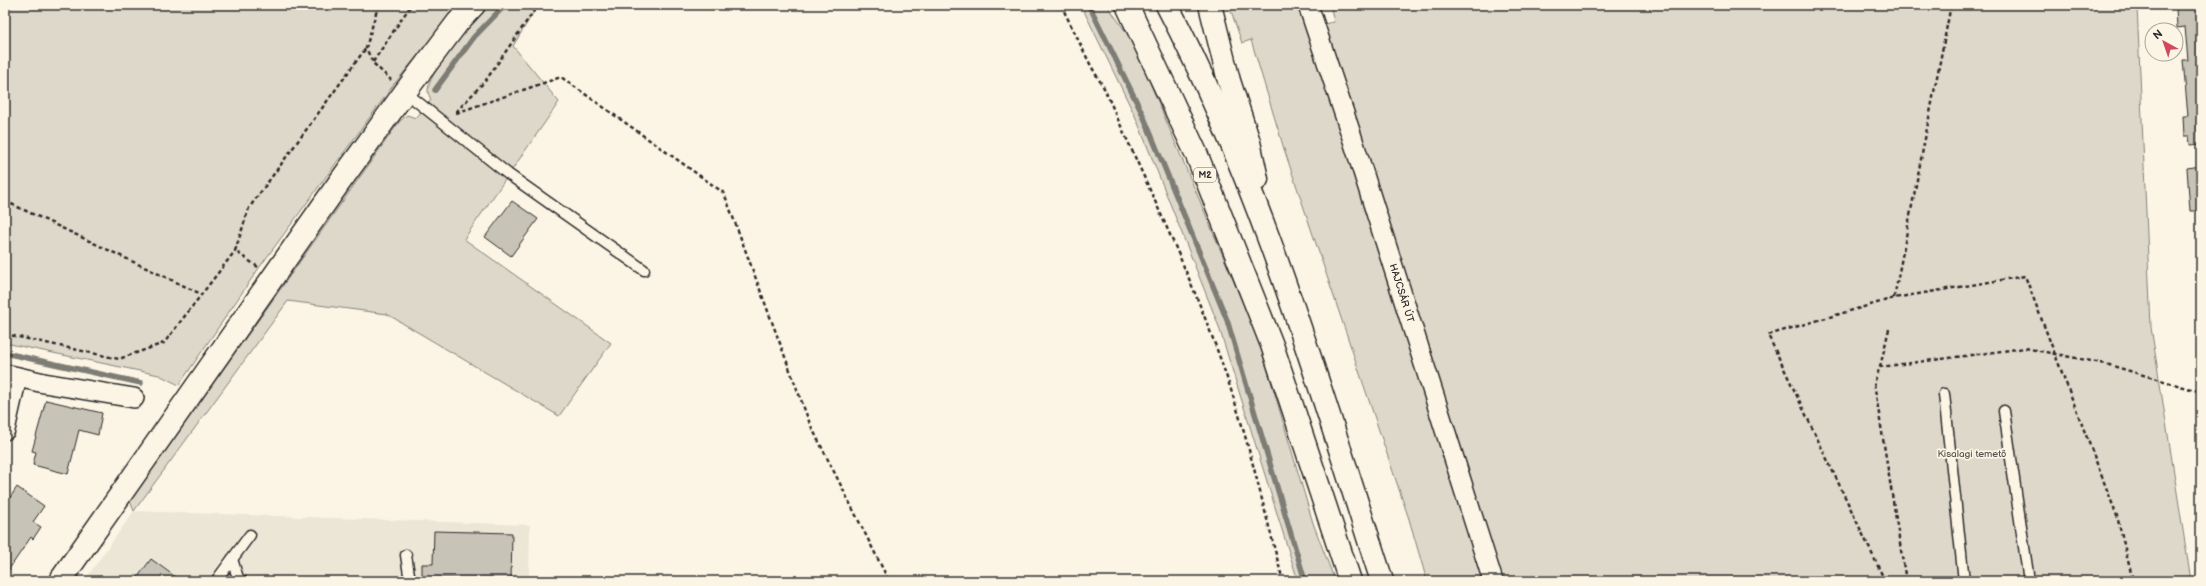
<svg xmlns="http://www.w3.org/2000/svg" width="2206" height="586" font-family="'Balsamiq Sans',sans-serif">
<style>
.built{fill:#ece6d7}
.green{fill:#ded8ca;stroke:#84827a}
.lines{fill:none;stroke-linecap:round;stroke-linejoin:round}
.stream{stroke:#7d7b74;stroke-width:5.5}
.building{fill:#c8c3b7;stroke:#2b2b2b}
.lane-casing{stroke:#2b2b2b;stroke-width:13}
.street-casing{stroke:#2b2b2b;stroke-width:22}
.secondary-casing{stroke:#2b2b2b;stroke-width:25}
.highway-casing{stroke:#2b2b2b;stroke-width:25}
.path{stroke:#2b2b2b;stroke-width:2.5;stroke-dasharray:4 3;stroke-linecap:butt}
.lane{stroke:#fcf5e5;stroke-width:10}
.street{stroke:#fcf5e5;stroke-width:19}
.secondary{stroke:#fcf5e5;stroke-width:22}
.highway{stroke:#fcf5e5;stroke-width:22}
.labels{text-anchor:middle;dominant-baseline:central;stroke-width:3.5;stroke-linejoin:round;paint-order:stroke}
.shield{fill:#fcf5e5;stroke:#6a6863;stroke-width:1}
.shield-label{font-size:9px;font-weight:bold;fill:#2b2b2b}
.street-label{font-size:10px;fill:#2b2b2b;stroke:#fcf5e5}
.park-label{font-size:10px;fill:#585653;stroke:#fcf5e5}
</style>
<rect width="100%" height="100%" fill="#fcf5e5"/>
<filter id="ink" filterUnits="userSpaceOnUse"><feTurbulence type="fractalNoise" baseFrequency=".025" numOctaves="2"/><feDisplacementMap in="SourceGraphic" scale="8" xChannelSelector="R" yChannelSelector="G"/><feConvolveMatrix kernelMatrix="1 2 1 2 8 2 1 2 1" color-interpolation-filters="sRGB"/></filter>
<g filter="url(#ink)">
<!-- built -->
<path class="built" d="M134,511L530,525L529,581H84Z"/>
<!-- green -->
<path class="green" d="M5,5H459L395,83L259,268L179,385L159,375L5,343Z
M487,5H538L513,46L559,102L464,239L611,343L559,416L387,314L288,301L134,511L130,501L399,122L407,115L416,118L431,100C430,97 428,94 428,91C427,73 475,20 487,5Z
M1081,5H1107L1133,42L1260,344L1313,523L1335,581H1298L1218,324L1136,118Z
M1229,5H1302L1308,27L1334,22L1330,5H2137L2151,327L2191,581H1427L1409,519L1284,149L1251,40L1242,43Z"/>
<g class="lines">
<!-- stream -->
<path class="stream" d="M1089,5L1143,115L1227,320L1305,581
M435,90L474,37L505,5
M5,353L141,383"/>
</g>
<!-- building -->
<path class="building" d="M2181,5H2201V144L2190,145L2189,136H2184L2183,116H2188L2183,60H2188L2185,27L2177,28L2176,8L2181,7Z
M2201,166V211H2190L2187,168Z
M512,201L538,219L511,256L485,237Z
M46,400L102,413L98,435L79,430L68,474L33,465L36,452L32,451Z
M17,487L44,506L33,522L41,527L33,539L31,537L5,575V505Z
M434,531L512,533L511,580L422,578V564H433Z
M151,559L181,581H135Z"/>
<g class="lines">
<defs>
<path id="lane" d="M405,92L508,174L644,270
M1944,394L1964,581
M2004,411L2029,581
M406,555L410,581
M232,559L238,578L242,581
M216,581L250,535"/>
<g id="street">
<path id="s1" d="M1308,5L1351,134L1493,581"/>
<path d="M5,374L44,383L134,398"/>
<path d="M5,430L17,377"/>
</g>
<path id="secondary" d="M60,581L339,183L405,92L458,22L474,5"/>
<path id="highway" d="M1127,5L1196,153L1272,345L1350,581
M1167,5C1262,187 1319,386 1382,581
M1210,5L1229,81L1249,142L1257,179"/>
</defs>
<!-- lane casing -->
<use href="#lane" class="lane-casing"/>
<!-- street casing -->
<use href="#street" class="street-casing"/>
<!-- secondary casing -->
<use href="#secondary" class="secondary-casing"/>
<!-- highway casing -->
<use href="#highway" class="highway-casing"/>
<!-- path -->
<path class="path" d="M380,5L376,13L366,48L373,63L391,80
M1061,5L1091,66L1104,88C1151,195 1204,300 1238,412C1255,468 1268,525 1283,581
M373,62L411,5
M456,112L486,80L538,5
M456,113L561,77L724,193L810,424L889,581
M5,201L201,294
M258,267L235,251L249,208L366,48
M1894,298L1951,5
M5,334L119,359L164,343L235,251
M1880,367L1889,329
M1885,581L1768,335L1894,298L2025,276L2117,516L2133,581
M1906,581L1874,383L1880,367L2025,348L2106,364L2201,392"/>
<!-- lane -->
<use href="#lane" class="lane"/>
<!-- street -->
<use href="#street" class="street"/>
<!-- secondary -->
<use href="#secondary" class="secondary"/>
<!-- highway -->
<use href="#highway" class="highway"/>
</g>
</g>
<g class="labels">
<!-- shield labels -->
<rect class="shield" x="1194" y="168" width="22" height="14" rx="3"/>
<g class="shield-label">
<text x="1205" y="175">M2</text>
</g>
<!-- street labels -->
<g class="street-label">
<text stroke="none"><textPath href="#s1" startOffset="303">HAJCSÁR ÚT</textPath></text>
</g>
<!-- park labels -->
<g class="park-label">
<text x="1972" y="454">Kisalagi temető</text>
</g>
</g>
<!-- margin -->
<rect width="2206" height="586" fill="none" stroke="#fcf5e5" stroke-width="20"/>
<rect x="10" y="10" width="2186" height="566" fill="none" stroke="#2b2b2b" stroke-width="1.5" filter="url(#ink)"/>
<!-- north arrow -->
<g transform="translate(2164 42) rotate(320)"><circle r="19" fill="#fcf5e5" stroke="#a8a49b"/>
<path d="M0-3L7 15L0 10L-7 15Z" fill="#d1495b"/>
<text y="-6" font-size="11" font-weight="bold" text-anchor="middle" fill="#2b2b2b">N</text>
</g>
</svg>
